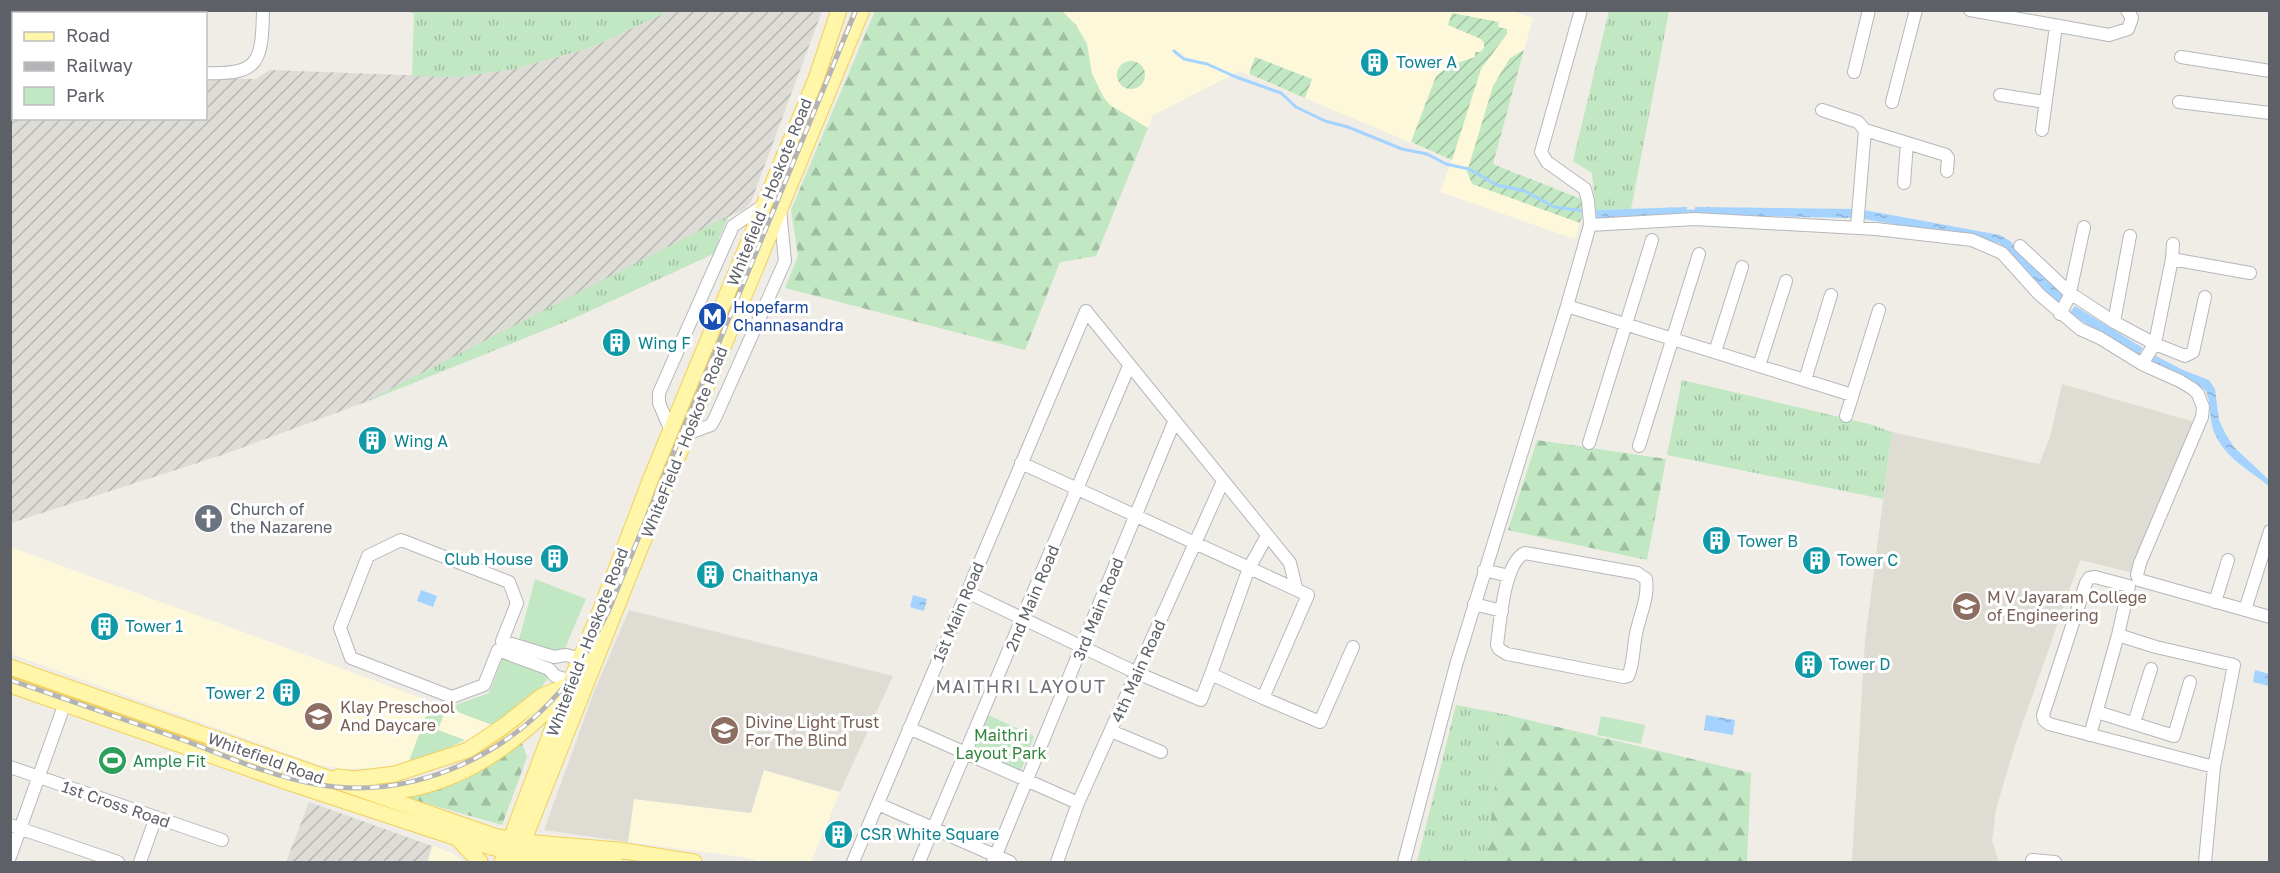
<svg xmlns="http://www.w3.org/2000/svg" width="2280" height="873" font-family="'Golos Text',sans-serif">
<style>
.commercial{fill:#fef8db}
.industrial{fill:url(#industrial-furrows)}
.education{fill:#dfddd3}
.grass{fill:url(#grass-tufts)}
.forest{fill:url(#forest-firs)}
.park{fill:#c1e7c3}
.garden{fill:url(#garden-furrows)}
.water{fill:url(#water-ripples)}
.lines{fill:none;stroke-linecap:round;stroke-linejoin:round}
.stream{stroke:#a5d3ff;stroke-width:3}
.minor-casing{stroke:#b5b7bc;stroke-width:14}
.major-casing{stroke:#f3d05a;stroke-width:17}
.minor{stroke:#fff;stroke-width:12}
.major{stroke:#fff6aa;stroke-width:15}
.rail-casing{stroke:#b4b4b6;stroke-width:5}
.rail{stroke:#fff;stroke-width:3;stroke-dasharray:9;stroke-linecap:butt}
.labels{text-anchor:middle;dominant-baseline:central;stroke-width:6;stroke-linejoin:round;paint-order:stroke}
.culture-label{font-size:16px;fill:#0d838f;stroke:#fff;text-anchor:start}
.street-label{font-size:16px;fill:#5d6066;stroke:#fff}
.transit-label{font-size:16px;fill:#164399;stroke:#fff;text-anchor:start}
.worship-label{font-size:16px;fill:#5b616d;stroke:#fff;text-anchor:start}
.education-label{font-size:16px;fill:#785e54;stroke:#fff;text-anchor:start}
.park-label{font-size:16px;fill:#34853c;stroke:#fff}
.leisure-label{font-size:16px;fill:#27864d;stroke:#fff;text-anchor:start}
.neighbourhood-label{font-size:18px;letter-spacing:1.5px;fill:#6e7278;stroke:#fff}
</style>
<defs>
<pattern id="industrial-furrows" width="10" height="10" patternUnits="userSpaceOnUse" patternTransform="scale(1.5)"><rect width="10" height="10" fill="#dedcd7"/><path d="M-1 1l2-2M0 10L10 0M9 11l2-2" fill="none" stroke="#b7b6b2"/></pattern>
<pattern id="grass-tufts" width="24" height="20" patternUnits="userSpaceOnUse" patternTransform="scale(1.5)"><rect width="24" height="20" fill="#c1e7c3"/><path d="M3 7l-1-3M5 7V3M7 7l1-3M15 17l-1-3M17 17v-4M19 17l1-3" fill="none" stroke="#a0bfa2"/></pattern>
<pattern id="forest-firs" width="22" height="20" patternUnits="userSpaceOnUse" patternTransform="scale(1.5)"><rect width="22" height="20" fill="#c1e7c3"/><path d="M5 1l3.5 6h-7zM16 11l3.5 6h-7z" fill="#a0bfa2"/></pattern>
<pattern id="garden-furrows" width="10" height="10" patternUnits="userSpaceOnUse" patternTransform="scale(1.5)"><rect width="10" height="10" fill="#c1e7c3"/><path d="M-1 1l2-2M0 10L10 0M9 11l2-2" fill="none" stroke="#a0bfa2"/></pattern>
<pattern id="water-ripples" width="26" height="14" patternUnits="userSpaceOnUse" patternTransform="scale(1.5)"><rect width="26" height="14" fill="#a5d3ff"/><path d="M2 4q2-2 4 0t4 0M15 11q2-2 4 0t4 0" fill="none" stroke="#8aafd2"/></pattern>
</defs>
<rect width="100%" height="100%" fill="#efede5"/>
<!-- commercial -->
<path class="commercial" d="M1509,10L1533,18L1493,164L1586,201L1575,239L1440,192L1452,160L1240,71L1153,115L1148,128L1110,105L1104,98L1092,74L1087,44L1076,25L1062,11Z
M10,547L314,658L495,726L439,754L410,763L375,768L344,769L319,765L11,654Z
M764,770L840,792L811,862H764L742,857L628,842L634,799L750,813Z
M433,846L453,854L464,862H428Z"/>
<!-- industrial -->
<path class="industrial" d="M84,11L201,10V14H84Z
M669,11H822L751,202L745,209L728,217L713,254L572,319L363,403L225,454L11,523L10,122L21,118H206V78L256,79L270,70L460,77L514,69L590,48Z
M309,802L432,846L427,862H286Z"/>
<!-- education -->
<path class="education" d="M2062,384L2195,422L2133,573L2080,560L2016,742L1996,809L1992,841L1999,862H1852L1865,640L1892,432L2039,464L2050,437Z
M629,610L893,676L840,792L764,770L751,813L634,799L628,842L544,830L594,692Z"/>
<!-- grass -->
<path class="grass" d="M400,11L669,10V11L590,48L514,69L460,77L412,76L414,13Z
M1609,11H1669L1631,209L1596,210L1592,173L1573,161Z
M728,216L713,254L572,319L363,403Z
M1682,380L1869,424L1892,432L1883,499L1667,455Z
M1456,705L1503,714L1486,862H1417Z"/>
<!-- forest -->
<path class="forest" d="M875,11H1062L1076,25L1087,44L1092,74L1104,98L1110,105L1148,128L1096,256L1060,262L1025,350L785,288L798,256L791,210Z
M1537,440L1666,459L1647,560L1508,530Z
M1503,714L1751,773L1747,862H1486Z
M522,743L527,757L502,825L404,797C446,782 486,770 522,743Z"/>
<!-- park -->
<path class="park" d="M535,579L586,599L563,653L549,655L518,644Z
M503,657L550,675L540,689L495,726L447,708L489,693Z
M430,705L445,711L438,730L465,740L442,751L409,761Z
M988,715L1034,736L1019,776L970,753Z
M1601,716L1645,725L1641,744L1597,735Z"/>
<!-- garden -->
<path class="garden" d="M1452,13L1499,22L1498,27L1507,29V34L1481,69L1452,160L1411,142L1436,76L1451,65L1475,57V52H1480L1484,48V43L1481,39L1448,25Z
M1524,50L1493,164L1586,201L1580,223L1472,184L1467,172L1493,86L1510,58Z
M1255,57L1312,79L1305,98L1249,74Z
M1117 75a14 14 0 1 1 28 0a14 14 0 1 1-28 0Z"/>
<!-- water -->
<path class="water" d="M1687,207L1686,216L1597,219L1596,210Z
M1695,207L1855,209L1853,218L1695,215Z
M1864,210L2000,235L2010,241L2063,296L2058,303C2037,285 2021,260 1999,243L1864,219Z
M2075,306L2143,348L2138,356L2077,318L2070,312Z
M2154,355L2183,370L2209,380L2215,389L2219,420L2225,433L2234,447L2269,480V486C2249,470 2224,457 2214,432C2209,420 2211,401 2206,391C2204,386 2157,366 2149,361Z
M421,590L437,596L433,607L417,601Z
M913,595L927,599L924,611L910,607Z
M2255,670L2269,674V686L2253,682Z
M1706,715L1735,720L1733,735L1704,730Z"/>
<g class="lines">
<!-- stream -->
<path class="stream" d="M1174,51L1184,59L1207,64L1236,77L1281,93L1296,107L1325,121L1348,127L1402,149L1427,154L1446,164L1469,169L1497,185L1525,191L1554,207L1585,211
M1684,211H1699"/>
<defs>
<path id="minor" d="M1970,10L2109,35L2128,29L2132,18L2127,10
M2181,57L2270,71
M1854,72L1869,10
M206,73C260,75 262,61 263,10
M2000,95L2045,102
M1892,102L1916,10
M2179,102L2270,113
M1822,110L1858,122L1865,130L1857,227
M10,116L14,115
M1865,130L1946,155L1948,158L1947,171
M2042,130L2056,26
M1904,183L1907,143
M1590,225L1695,219L1876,229L1972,240L2002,253L2039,294L2080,329L2100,338L2142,364L2180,381L2193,389L2198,394L2203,407L2202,417L2140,563L2137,575L2139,580L2270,617
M2020,246L2070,293L2114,322L2155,344L2185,356L2193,352L2205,297
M2172,259L2250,273
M1567,306L1852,395
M2060,314L2069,297L2084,227
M2114,322L2130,236
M1715,352L1742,267
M2142,364L2155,343L2172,259L2173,244
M1759,366L1786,281
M1805,380L1831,295
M1846,416L1879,310
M671,431L659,403V393L733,226L764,205
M687,434L711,425L715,418L785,261L780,210
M1589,443L1652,240
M1639,446L1699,254
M1021,463L1308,595L1263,698L1320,722L1353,647
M1525,553L1637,573L1646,579C1649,598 1639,617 1636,634C1633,647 1634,664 1628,676L1624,677L1507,654L1499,649L1497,645C1500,623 1504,562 1525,553Z
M1484,570L1509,576
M967,592L1137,673L1201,700L1211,674L1263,698
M2215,602L2228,560
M1474,604L1502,611
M2245,610L2270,531
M1211,674L1249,568L1267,536
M571,681L555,676L549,669L498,650L484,685L452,697L351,658L340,628L368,556L401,540L509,582L517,603L502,641L554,657L566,655L581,659
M2097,712L2174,736L2190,682
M2134,723L2151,669
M909,728L1078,803
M1111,731L1161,752
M2090,735L2118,635
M10,767L222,840
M878,804L1010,862
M10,825L118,862
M10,857L65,703
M2032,860L2055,862
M140,862L156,817
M853,862L1086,311L1290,563L1296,588
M919,862L1129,366
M993,862L1174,422
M1057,862L1078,803L1223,481
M1404,862L1456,665L1567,306L1590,225L1588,201L1585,189L1547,162L1541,152L1581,10
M2205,862L2214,767L2234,665L2156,647L2118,635L2129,586L2095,577L2089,578L2086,583L2043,715L2044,720L2049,724L2214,767"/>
<path id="major" d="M10,667L494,836L523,842L618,850L694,862
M10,685L290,783L457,838L518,854H556L615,862
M338,777L354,779L395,774L468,750L504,726L542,696L569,685
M374,792C388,793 402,790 415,788C476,774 520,738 563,695
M457,838L480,862
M502,862L569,685L599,614L651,478L816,79L839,10
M515,862L645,536L862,10"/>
</defs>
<!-- minor casing -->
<use href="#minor" class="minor-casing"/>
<!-- major casing -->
<use href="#major" class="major-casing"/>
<!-- minor -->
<use href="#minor" class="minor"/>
<!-- major -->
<use href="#major" class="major"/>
<defs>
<path id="rail" d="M10,680C69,700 128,721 186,741C228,757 271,776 315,784C407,801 502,760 562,689C581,666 594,638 608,612L856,10"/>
</defs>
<!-- rail casing -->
<use href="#rail" class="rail-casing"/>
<!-- rail -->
<use href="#rail" class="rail"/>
</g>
<!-- icons -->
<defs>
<symbol id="building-disc" viewBox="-11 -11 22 22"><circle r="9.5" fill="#0f9aa8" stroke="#fff"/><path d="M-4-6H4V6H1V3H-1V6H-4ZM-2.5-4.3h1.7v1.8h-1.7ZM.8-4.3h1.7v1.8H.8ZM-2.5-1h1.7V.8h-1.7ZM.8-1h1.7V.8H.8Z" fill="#fff"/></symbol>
<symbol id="metro-disc" viewBox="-11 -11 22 22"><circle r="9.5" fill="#1a4fb4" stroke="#fff"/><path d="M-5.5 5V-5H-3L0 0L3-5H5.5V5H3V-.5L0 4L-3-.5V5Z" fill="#fff"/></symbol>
<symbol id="church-disc" viewBox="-11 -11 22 22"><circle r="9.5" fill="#6b7280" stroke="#fff"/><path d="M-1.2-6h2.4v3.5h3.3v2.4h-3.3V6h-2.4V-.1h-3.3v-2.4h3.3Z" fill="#fff"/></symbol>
<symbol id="university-disc" viewBox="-11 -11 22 22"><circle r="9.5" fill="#8d6e63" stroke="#fff"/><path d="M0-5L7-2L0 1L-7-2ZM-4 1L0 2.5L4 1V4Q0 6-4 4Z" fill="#fff"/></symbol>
<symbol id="school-disc" viewBox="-11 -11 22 22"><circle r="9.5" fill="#8d6e63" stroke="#fff"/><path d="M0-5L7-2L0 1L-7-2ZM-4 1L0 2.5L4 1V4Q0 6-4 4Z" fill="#fff"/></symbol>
<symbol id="stadium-disc" viewBox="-11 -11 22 22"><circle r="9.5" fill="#2e9e5b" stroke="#fff"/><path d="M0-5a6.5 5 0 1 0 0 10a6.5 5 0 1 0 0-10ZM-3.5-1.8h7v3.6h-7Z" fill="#fff"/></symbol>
</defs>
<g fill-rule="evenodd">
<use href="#building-disc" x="1358" y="46" width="33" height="33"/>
<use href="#metro-disc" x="696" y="300" width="33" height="33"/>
<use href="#building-disc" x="600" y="326" width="33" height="33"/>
<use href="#building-disc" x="356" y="424" width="33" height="33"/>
<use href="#church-disc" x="192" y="502" width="33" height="33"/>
<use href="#building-disc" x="1700" y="524" width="33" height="33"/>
<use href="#building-disc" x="538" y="542" width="33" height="33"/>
<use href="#building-disc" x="1800" y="544" width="33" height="33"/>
<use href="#building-disc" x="694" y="558" width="33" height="33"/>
<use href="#university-disc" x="1950" y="590" width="33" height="33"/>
<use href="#building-disc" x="88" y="610" width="33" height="33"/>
<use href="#building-disc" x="1792" y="648" width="33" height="33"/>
<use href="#building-disc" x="270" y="676" width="33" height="33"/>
<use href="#school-disc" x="302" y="700" width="33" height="33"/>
<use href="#school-disc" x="708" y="714" width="33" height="33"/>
<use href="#stadium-disc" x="96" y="744" width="33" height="33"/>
<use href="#building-disc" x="822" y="818" width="33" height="33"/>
</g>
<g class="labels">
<!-- culture labels -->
<g class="culture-label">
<text x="1396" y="62">Tower A</text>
<text x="638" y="343">Wing F</text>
<text x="394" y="441">Wing A</text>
<text x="1737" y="541">Tower B</text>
<text x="533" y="559" text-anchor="end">Club House</text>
<text x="1837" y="560">Tower C</text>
<text x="732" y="575">Chaithanya</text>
<text x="125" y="626">Tower 1</text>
<text x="1829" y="664">Tower D</text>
<text x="265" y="693" text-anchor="end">Tower 2</text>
<text x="860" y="834">CSR White Square</text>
</g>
<!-- street labels -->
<g class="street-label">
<text transform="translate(769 192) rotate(-68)">Whitefield - Hoskote Road</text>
<text transform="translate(684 442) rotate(-68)">WhiteField - Hoskote Road</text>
<text transform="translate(1032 598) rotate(-67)">2nd Main Road</text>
<text transform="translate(1098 609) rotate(-68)">3rd Main Road</text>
<text transform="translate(958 612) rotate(-67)">1st Main Road</text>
<text transform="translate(587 642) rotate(-69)">Whitefield - Hoskote Road</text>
<text transform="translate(1138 671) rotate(-66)">4th Main Road</text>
<text transform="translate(266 758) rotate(20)">Whitefield Road</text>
<text transform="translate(116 804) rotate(19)">1st Cross Road</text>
</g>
<!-- transit labels -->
<g class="transit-label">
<text x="733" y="307">Hopefarm<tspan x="733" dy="18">Channasandra</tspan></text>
</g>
<!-- worship labels -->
<g class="worship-label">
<text x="230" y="509">Church of<tspan x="230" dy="18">the Nazarene</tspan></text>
</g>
<!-- education labels -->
<g class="education-label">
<text x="1987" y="597">M V Jayaram College<tspan x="1987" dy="18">of Engineering</tspan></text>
<text x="340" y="707">Klay Preschool<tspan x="340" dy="18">And Daycare</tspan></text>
<text x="745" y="722">Divine Light Trust<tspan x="745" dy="18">For The Blind</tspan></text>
</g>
<!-- park labels -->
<g class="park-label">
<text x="1001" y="735">Maithri<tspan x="1001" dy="18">Layout Park</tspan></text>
</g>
<!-- leisure labels -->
<g class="leisure-label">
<text x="133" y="761">Ample Fit</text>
</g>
<!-- neighbourhood labels -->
<g class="neighbourhood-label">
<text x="1021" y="686">MAITHRI LAYOUT</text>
</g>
</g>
<!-- border -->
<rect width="2280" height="873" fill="none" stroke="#5d6066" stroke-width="24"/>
<!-- legend -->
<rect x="12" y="12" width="195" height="108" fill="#ffffff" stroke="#bebfc2" stroke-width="1.5"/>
<rect x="24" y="32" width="30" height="9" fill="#fff6aa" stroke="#bebfc2" stroke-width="1.5"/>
<text x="66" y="42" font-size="18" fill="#5d6066">Road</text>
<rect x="24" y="62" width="30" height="9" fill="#b4b4b6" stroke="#bebfc2" stroke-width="1.5"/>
<text x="66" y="72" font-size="18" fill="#5d6066">Railway</text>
<rect x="24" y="87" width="30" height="18" fill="#c1e7c3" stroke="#bebfc2" stroke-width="1.5"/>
<text x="66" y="102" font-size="18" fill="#5d6066">Park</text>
</svg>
